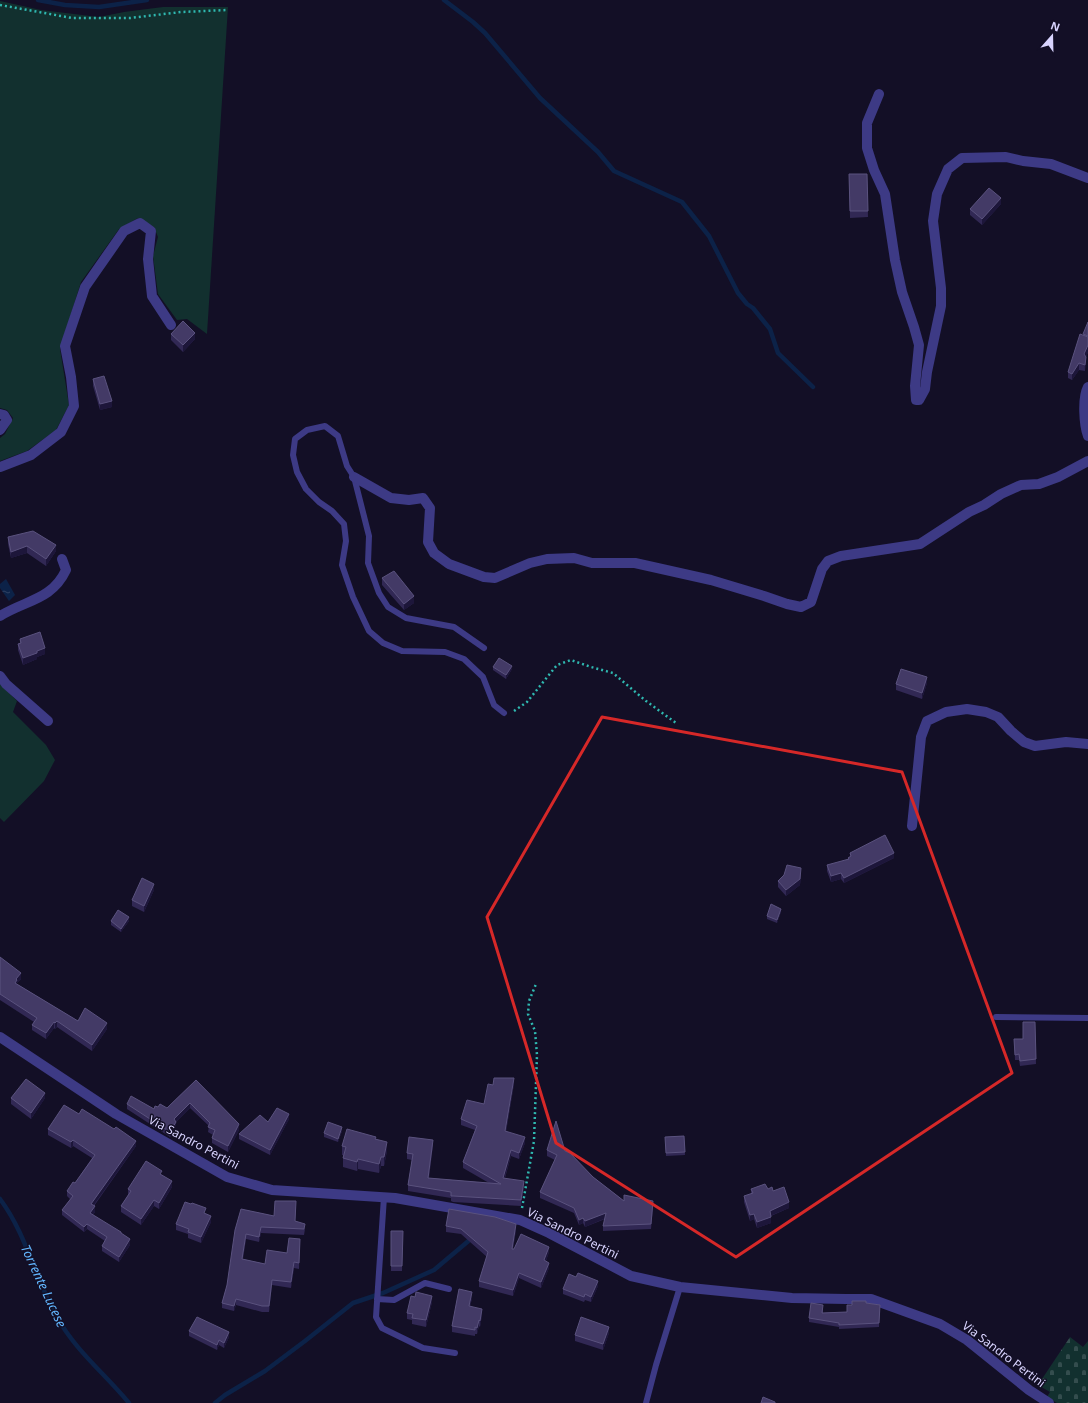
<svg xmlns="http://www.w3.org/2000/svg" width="1088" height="1403" font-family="'Noto Sans',sans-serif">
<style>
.green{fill:#12302f}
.cemetery{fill:url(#cemetery-stones)}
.water{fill:url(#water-ripples)}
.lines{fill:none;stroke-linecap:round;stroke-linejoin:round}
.stream{stroke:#0c2248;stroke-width:4.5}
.path{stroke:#2fb8b0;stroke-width:2.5;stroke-dasharray:2 3;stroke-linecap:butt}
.lane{stroke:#3d3a85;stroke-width:6}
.street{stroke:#3d3a85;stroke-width:10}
.wall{fill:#312854}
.shaded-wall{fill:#1d163a}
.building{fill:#433a66;stroke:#5a527e}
.marked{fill:none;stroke:#d62828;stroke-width:3;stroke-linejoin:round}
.labels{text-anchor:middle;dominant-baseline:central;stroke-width:3;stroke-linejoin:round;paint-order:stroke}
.street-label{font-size:12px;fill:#d9d4ff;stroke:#130f26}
.water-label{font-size:13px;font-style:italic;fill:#62b6ff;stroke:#130f26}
</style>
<defs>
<pattern id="cemetery-stones" width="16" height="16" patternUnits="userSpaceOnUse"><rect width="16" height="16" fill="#12302f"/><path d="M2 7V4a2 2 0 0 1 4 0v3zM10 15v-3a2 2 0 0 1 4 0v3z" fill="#344d4e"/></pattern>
<pattern id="water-ripples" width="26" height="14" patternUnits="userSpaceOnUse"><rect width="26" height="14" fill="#0c2248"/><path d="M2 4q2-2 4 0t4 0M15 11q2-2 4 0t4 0" fill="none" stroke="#2f4163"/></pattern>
</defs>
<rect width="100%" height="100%" fill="#130f26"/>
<!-- green -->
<path class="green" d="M0,1L41,10L99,17L124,12L163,7H228L207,334L187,319L177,320L158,294L153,256L158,237L154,227L138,218L119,229L81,282L60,349L69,405L56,430L27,451L0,461V438L5,434L13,418L7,410L0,408Z
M0,684L17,701L13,712L46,745L55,760L44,781L4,822L0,818Z"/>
<!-- cemetery -->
<path class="cemetery" d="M1070,1337L1083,1347L1088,1341V1403H1057L1047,1397L1050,1392L1038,1385Z"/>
<!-- water -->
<path class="water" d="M6,579L15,595L9,601L0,588V584Z"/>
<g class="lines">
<!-- stream -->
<path class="stream" d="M38,0L65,5L99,7L147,0
M444,0L473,22L485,33L540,98L598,152L614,171L682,202L709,236L738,293L747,304L753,308L770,329L778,353L813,387
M0,1199C27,1235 35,1279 57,1317C75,1350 105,1374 129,1403
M215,1403L225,1395L265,1371L305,1341L353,1303L383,1293L434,1270L472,1238"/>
<!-- path -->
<path class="path" d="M0,5L72,18H130L181,12L228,10
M514,711L527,702L557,665L571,660L591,667L613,673L646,701L676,723
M522,1208L534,1141L537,1055L535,1031L528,1014L529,1001L536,984"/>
<!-- lane -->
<path class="lane" d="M484,648L454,627L406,618L388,607L379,593L368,563L369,536L354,477L347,466L338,436L325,426L307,430L295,439L293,455L297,472L306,489L319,502L332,511L344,524L346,541L342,565L353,597L369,631L383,643L402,651L445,652L464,659L483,677L494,705L504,713
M996,1017L1088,1018
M384,1197L376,1317L382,1328L423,1348L455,1353
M377,1299L394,1300L425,1283L449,1289
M646,1403L656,1365L680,1287"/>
<!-- street -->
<path class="street" d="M879,94L867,123V148L874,170L885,194L895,260L902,292L914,327L919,345L915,386L916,400H919L925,389L927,372L941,306V288L933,221L937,194L948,169L962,158L1006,157L1023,161L1051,164L1088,178
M1088,387C1082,398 1084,425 1088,436
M0,414L4,415L7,420L0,430
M0,467L31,455L61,432L74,406L71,377L65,346L85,287L124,231L140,223L151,231L148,259L152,296L171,325
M354,477L391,498L409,500L423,498L430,508L428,542L434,553L449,564L484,577L495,578L530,563L547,559L574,558L592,563H635L711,580L764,596L787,604L801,607L811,602L822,569L828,561L841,556L920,544L969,512L984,505L1001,494L1021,485L1039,484L1058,477L1088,461
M0,616C26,600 52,600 66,570L62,559
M0,676L6,684L48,721
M912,826L921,737L927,721L946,712L967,709L986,712L998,717L1011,731L1024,742L1035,746L1066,742L1088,744
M0,1037L116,1114L227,1177L272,1190L395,1198L520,1220L549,1233L631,1276L680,1287L792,1298L846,1299H871L940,1324L967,1340L1029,1390L1049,1403"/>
</g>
<!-- wall -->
<path class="wall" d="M849,174H867L868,217L850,218Z
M1001,204L982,225L970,215V209Z
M1088,322V352L1086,357L1085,371L1079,370L1072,380L1068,378V372L1083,335Z
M171,334L195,339L183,352L171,340Z
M93,379L112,407L100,410L93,386Z
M8,537L56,551L46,566L27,553L11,558L8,544Z
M382,578L414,603L404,610L382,585Z
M20,639L45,654L37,657V659L23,665L18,650V644L20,643Z
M493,667L512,669L506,679L493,670Z
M927,683L922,699L896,690V684Z
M850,853L894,858L844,883L841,879L831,882L827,871V865L848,860V858L850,857Z
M801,874L800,885L786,896L778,887V881Z
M154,890L144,912L132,906V900Z
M781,912L777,923L767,919V916Z
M111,921H129L121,932L111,925Z
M0,957L21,979L17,983V984L78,1021L107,1029L92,1051L57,1027L55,1029L54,1028L46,1039L32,1030V1025L34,1022L0,1000Z
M1035,1022L1036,1064L1020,1066L1019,1060H1015L1014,1039H1023Z
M196,1080L239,1130L228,1152L212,1143V1138L213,1135L208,1132L209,1126L190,1108L176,1122V1127L170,1137L127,1109V1104L154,1109L158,1107L167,1108Z
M514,1084L506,1132L525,1143L519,1159L511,1156L505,1178L524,1186L521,1206L453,1202L451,1201V1198L408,1191V1185L412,1160L407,1159V1153L433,1145L429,1178L489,1183L463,1168V1162L475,1130L461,1125V1119L484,1104L493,1085Z
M11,1098H45L31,1119L11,1104Z
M79,1114L136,1146L94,1206L95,1212L93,1215L121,1234L130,1245L119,1262L102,1251V1246L105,1241L87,1229L84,1232L62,1215V1210L70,1199L67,1196V1191L75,1183L92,1158L73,1146L71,1148L48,1135V1129Z
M289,1119L270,1155L239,1139V1134L268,1122Z
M342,1131L338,1142L324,1137V1133Z
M684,1136L685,1155L666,1156L665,1137Z
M376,1139L387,1151L384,1166H381L379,1173L358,1169L357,1171L343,1167V1155H342V1146Z
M547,1150L565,1151L593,1177L624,1201V1195L653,1207L651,1229L603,1231V1226L605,1219L585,1227L583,1223L579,1225L574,1213L540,1198V1192L555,1160L547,1156Z
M162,1175L172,1187L159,1209L154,1206L141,1225L121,1212V1206L128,1195V1189Z
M751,1189H768L789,1208L771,1216V1223L757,1228L754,1219L750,1221L744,1202V1196L751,1194Z
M296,1207L295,1221L305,1229L304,1235L261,1233L259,1242L246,1239L243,1259L265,1264L287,1253L300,1239L299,1269L294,1268L291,1288L272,1285L269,1312H262L236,1305L234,1311L222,1308V1303L227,1285L241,1209L274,1216Z
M206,1214L211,1222L201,1243L188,1238V1234L176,1230V1224Z
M446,1226L516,1230L513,1249L549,1252L546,1261L549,1268L541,1288L519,1278L513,1296L479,1287V1281L487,1257L461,1234L446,1232Z
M391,1231H403L402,1271H391Z
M598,1286L591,1302L585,1300L584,1302L563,1294V1289Z
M472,1298L470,1307L482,1315L480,1327L479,1326L477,1334H475V1336L452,1332V1326Z
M432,1302L426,1327L412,1324V1320L407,1319V1313Z
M866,1303L880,1305L879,1327L839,1329V1327L809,1322V1318L823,1310V1313L847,1312Z
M189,1331L229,1337L224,1348L219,1345L217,1350L189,1336Z
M609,1333L603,1350L575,1341V1335Z"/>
<!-- shaded-wall -->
<path class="shaded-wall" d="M1001,198V204L982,225V219Z
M195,333V339L183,352V345Z
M1088,345V352L1086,357L1085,371L1084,354Z
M1079,363V370L1072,380V374Z
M112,401V407L100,410V404Z
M56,545V551L46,566V559Z
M27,546V553L11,558V552Z
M414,596V603L404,610V604Z
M45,648V654L37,657V659L23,665V658L37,651Z
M512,666V669L506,679V675Z
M927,677V683L922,699V693Z
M894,853V858L844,883V878Z
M801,868L800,885L786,896V890Z
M841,873V879L831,882V876Z
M154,884V890L144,912V906Z
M781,909V912L777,923V920Z
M129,917V921L121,932V929Z
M21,973V979L17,983V986L15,983L16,979Z
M57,1021V1027L55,1029V1023Z
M54,1022V1028L46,1039V1033Z
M107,1023V1029L92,1051V1045Z
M514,1078V1084L505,1137V1131Z
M45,1093V1098L31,1119V1113Z
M190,1103V1108L176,1122V1127L170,1137V1132L174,1119Z
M289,1114V1119L270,1155V1150Z
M239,1124V1130L228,1152V1146Z
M342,1127V1131L338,1142V1139Z
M525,1137V1143L519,1159V1153Z
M73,1140V1146L71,1148V1142Z
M433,1140V1145L428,1184V1178Z
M136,1141V1146L91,1209V1204Z
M387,1142V1151L384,1166V1157Z
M511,1150V1156L503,1183V1178Z
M381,1157V1166L379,1173V1164Z
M358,1159V1169L357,1171V1162Z
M172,1181V1187L159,1209V1203Z
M524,1181V1186L521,1206V1200Z
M154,1200V1206L141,1225V1219Z
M653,1201V1207L651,1229V1224Z
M789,1202V1208L770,1216V1211Z
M95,1206V1212L90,1219V1213Z
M606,1213V1218L585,1227V1221Z
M754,1214V1219L750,1221V1215Z
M211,1216V1222L201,1243V1237Z
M771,1217V1223L757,1228V1222Z
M583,1218V1223L579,1225V1220Z
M87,1224V1229L84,1232V1227Z
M516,1224V1230L512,1254V1249Z
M261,1227V1233L259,1242V1237Z
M246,1234V1239L242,1264V1259Z
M130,1239V1245L119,1262V1257Z
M549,1247V1252L544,1266V1260Z
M294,1262V1268L291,1288V1282Z
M549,1263V1268L541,1288V1282Z
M519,1273V1278L513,1296V1290Z
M272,1280V1285L269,1312V1306Z
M598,1281V1286L591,1302V1297Z
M472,1292V1298L469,1313V1306Z
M432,1296V1302L426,1327V1320Z
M236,1299V1305L234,1311V1306Z
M482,1309V1315L480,1327V1321Z
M479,1320V1326L477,1334V1328Z
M609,1327V1333L603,1350V1344Z
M229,1332V1337L224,1348V1343Z
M219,1340V1345L217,1350V1345Z"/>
<!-- building -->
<path class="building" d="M849,174H867L868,211H850Z
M989,188L1001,198L982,219L970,209Z
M183,321L195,333L183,345L171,334Z
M1088,322V336L1083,334Z
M1080,334L1088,337V345L1084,354L1086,357L1085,365L1079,363L1072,374L1068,372Z
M104,376L112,401L100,404L93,379Z
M33,531L56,545L46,559L27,546L11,552L8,537Z
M394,571L414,596L404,604L382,578Z
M40,632L45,648L37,651V653L23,658L18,644L21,643L20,639Z
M499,658L512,666L506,675L493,667Z
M901,669L927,677L922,693L896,684Z
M885,835L894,853L844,878L841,873L831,876L827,865L849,859L848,858L851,856L850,853Z
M787,865L801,868L800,879L786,890L778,881L784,875Z
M142,878L154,884L144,906L132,900Z
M771,904L781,909L777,920L767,916Z
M118,910L129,917L121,929L111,921Z
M0,957L21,973L16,979L17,980L15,983L78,1021L85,1008L107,1023L92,1045L57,1021L55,1023L54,1022L46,1033L32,1025L37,1018L0,994Z
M1023,1022H1035L1036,1059L1020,1061L1019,1054L1015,1055L1014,1039H1023Z
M494,1078H514L505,1131L525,1137L519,1153L511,1150L503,1178L524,1181L521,1200L453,1196H451V1192L408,1185L413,1154L407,1153L409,1137L433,1140L428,1178L501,1184L463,1162L477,1126L461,1119L467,1100L484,1104L488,1084L493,1085Z
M26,1079L45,1093L31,1113L11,1098Z
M196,1080L239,1124L228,1146L212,1138L215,1130L208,1127L210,1123L190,1103L174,1119L176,1122L170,1132L127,1104L131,1096L154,1109L155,1106L158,1107L160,1104L167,1108Z
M64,1105L79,1114L82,1109L114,1129L116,1127L136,1141L91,1204L95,1206L90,1213L121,1232V1233L130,1239L119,1257L102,1246L107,1237L87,1224L84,1227L62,1210L73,1196L67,1191L73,1182L75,1183L95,1155L73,1140L71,1142L48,1129Z
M277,1108L289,1114L270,1150L239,1134L260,1115L268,1122Z
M556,1121L565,1151L570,1153L593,1177L624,1201V1195L653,1201L651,1224L603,1226L606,1213L585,1221L583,1218L579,1220L574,1208L540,1192L557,1155L547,1150Z
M328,1122L342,1127L338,1139L324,1133Z
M347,1129L376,1137L375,1139L387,1142L384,1157H381L379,1164L358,1159L357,1162L343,1158L346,1147L342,1146Z
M684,1136L685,1152L666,1153L665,1137Z
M146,1161L162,1171L160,1174L172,1181L159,1203L154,1200L141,1219L121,1206L131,1191L128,1189Z
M765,1184L768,1189L772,1187L773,1191L784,1187L789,1202L770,1211L771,1217L757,1222L754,1214L750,1215L744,1196L753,1193L751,1189Z
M275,1201H296L295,1221L305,1224L304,1229L261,1227L259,1237L246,1234L242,1259L265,1264L267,1250L287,1253L289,1238L300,1239L299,1263L294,1262L291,1282L272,1280L269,1306H262L236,1299L234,1306L222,1303L227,1285L235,1230L241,1209L274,1216Z
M185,1202L191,1204L192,1203L206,1208L204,1213L211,1216L201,1237L188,1232L189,1229L176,1224Z
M449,1209L495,1217L516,1224L512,1249H514L521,1234L549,1247L544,1260L549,1263L541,1282L519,1273L513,1290L479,1281L488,1252L461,1229L446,1226Z
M391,1231H403L402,1266H391Z
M578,1273L598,1281L591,1297L585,1294L584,1297L563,1289L569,1274L576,1277Z
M459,1289L472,1292L469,1306L482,1309L480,1321L479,1320L477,1328L475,1327V1330L452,1326Z
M416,1292L432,1296L426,1320L412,1318L413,1314L407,1313L411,1296L415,1297Z
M852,1301H866V1303L880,1305L879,1323L839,1325V1323L809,1318L811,1303L823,1305L822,1313L847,1312V1305H852Z
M197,1317L229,1332L224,1343L219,1340L217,1345L189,1331Z
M581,1317L609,1327L603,1344L575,1335Z
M763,1397L775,1402V1403H761Z"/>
<!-- marked area -->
<path class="marked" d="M602,717L902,772L1012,1073L736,1257L556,1143L487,917Z"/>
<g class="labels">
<!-- street labels -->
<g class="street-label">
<text transform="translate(194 1142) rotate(28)">Via Sandro Pertini</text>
<text transform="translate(573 1233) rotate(26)">Via Sandro Pertini</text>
<text transform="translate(1004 1354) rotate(37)">Via Sandro Pertini</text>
</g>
<!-- water labels -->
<g class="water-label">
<text transform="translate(44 1286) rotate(65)">Torrente Lucese</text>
</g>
</g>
<!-- north arrow -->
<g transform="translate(1052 36) rotate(20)" stroke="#130f26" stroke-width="3" paint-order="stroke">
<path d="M0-3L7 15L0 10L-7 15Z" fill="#d9d4ff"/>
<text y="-6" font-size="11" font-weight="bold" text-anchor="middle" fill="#d9d4ff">N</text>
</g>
</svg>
